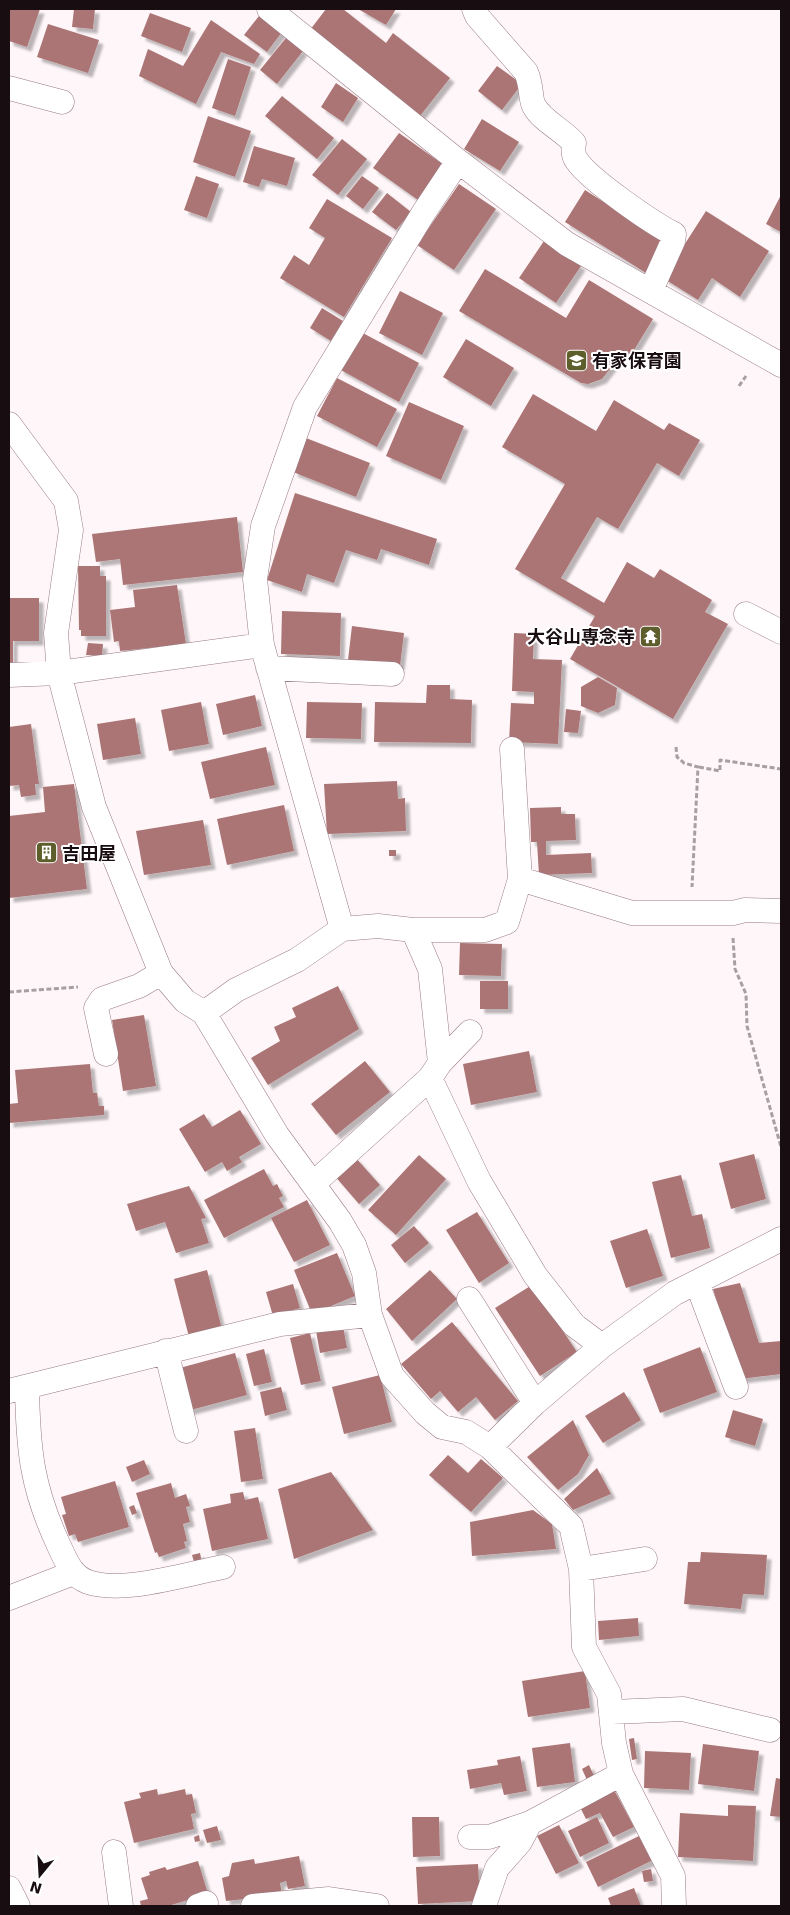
<svg xmlns="http://www.w3.org/2000/svg" width="790" height="1915" font-family="'DejaVu Sans','Noto Sans JP',sans-serif">
<style>
.building{fill:#ab7574;filter:url(#shadow)}
.lines{fill:none;stroke-linecap:round;stroke-linejoin:round}
.minor-casing{stroke:#997b84;stroke-width:25}
.path{stroke:#a89fa2;stroke-width:3;stroke-dasharray:5 2.5;stroke-linecap:butt}
.minor{stroke:#fff;stroke-width:24}
.labels{text-anchor:middle;dominant-baseline:central;stroke-width:4;stroke-linejoin:round;paint-order:stroke}
.poi-label{font-size:18px;font-weight:bold;fill:#180d10;stroke:#fff;text-anchor:start}
</style>
<defs>
<filter id="shadow"><feDropShadow dx="4.5" dy="4.5" stdDeviation="1" flood-color="#0004"/></filter>
</defs>
<rect width="100%" height="100%" fill="#fef6f9"/>
<!-- building -->
<path class="building" d="M9,9H40L27,47L9,41Z
M74,9H95L93,29L72,27Z
M326,9H343L386,43L393,33L450,78L420,116L310,30Z
M358,9H396L386,25Z
M150,13L191,28L182,52L141,36Z
M259,16L282,32L267,52L244,35Z
M211,20L260,54L254,64L221,52L196,104L139,76L148,49L183,66Z
M48,24L99,40L88,73L37,57Z
M286,38L303,51L277,84L260,70Z
M228,59L251,67L235,116L212,108Z
M497,66L522,84L502,110L478,91Z
M336,83L358,98L343,122L321,107Z
M282,96L334,138L317,159L265,116Z
M208,116L251,131L235,177L193,162Z
M482,119L519,142L500,171L464,149Z
M399,133L444,165L418,200L373,168Z
M342,139L367,159L338,195L312,175Z
M254,146L295,158L287,186L262,179L259,187L243,182Z
M196,176L219,184L207,218L184,210Z
M362,176L379,188L363,209L346,196Z
M459,184L496,209L454,270L417,245Z
M585,190L666,242L646,273L565,222Z
M387,193L411,212L396,230L372,212Z
M781,195V232L766,224Z
M327,199L392,238L344,317L280,278L294,255L309,265L325,238L309,228Z
M706,211L769,251L740,297L712,278L698,300L663,278Z
M544,241L581,266L556,303L519,278Z
M485,269L566,318L589,280L653,319L631,355L624,351L602,379L588,384L581,383L459,311Z
M400,291L443,313L422,355L379,333Z
M322,308L343,321L331,341L310,328Z
M359,331L419,363L399,402L339,369Z
M466,339L514,368L491,406L443,377Z
M337,378L397,409L377,447L317,416Z
M533,394L596,431L614,400L664,430L669,423L700,440L679,476L657,463L618,529L597,517L561,578L604,603L627,562L654,578L660,569L712,600L705,612L728,624L673,719L570,659L595,616L515,569L565,484L502,447Z
M409,402L464,426L441,480L386,456Z
M306,438L370,463L356,497L293,472Z
M295,493L437,539L429,565L381,549L377,560L346,550L334,583L307,574L302,592L267,580Z
M237,517L243,572L123,585L120,559L96,562L92,534Z
M78,566H100V576H106V636H81V630H79Z
M177,585L186,644L120,651L119,641L114,642L110,610L135,607L133,590Z
M9,598H39V641H13V663H9Z
M282,611L341,613L340,656L281,654Z
M352,626L404,633L400,666L348,660Z
M514,633L534,634L533,659L562,660L558,744L509,742L511,703L534,704V692L512,691Z
M88,643L103,644L102,656L86,655Z
M598,677L617,688L615,705L598,713L581,706V687Z
M427,685H450V699L472,700L471,743L374,742L375,702L426,703Z
M255,695L262,726L223,735L216,704Z
M201,702L209,744L169,751L161,710Z
M307,702L362,703L361,739L306,738Z
M566,709L581,711L578,733L564,732Z
M135,718L141,754L103,760L97,724Z
M31,724L39,784H35L36,795L21,797L19,785L9,786V727Z
M266,747L275,785L210,799L201,762Z
M397,781L398,799L405,798L406,831L327,834L324,784Z
M74,784L87,889L9,898V816L45,812L43,787Z
M284,805L294,851L227,865L217,819Z
M561,807V814H575L576,840L546,841V855L591,853L592,873L539,875L537,842H531L530,808Z
M203,820L211,865L144,875L136,831Z
M389,850H396V856H389Z
M460,943L502,944L501,976L459,975Z
M480,981H508V1009H480Z
M338,986L359,1029L268,1085L251,1058L280,1041L274,1027L296,1017L292,1008Z
M144,1015L156,1086L123,1091L112,1020Z
M529,1051L537,1092L471,1105L463,1064Z
M365,1061L390,1092L336,1135L311,1104Z
M90,1064L93,1093H97L99,1106H104V1115L9,1123V1104L18,1103L15,1070Z
M240,1110L261,1144L239,1157L242,1162L227,1171L222,1162L205,1172L179,1129L204,1114L212,1127Z
M754,1154L766,1199L731,1209L719,1163Z
M419,1155L446,1179L396,1235L368,1210Z
M355,1157L380,1185L359,1204L334,1175Z
M264,1169L273,1186L277,1184L283,1196L279,1198L284,1207L224,1238L204,1200Z
M681,1175L692,1216L702,1214L710,1248L671,1258L652,1182Z
M189,1186L206,1218L201,1219L209,1243L176,1253L165,1222L136,1231L127,1204Z
M307,1200L330,1245L294,1262L271,1218Z
M477,1212L509,1263L479,1283L446,1230Z
M414,1226L429,1243L405,1263L391,1245Z
M647,1229L663,1276L626,1288L610,1241Z
M337,1253L355,1296L312,1314L294,1270Z
M207,1270L222,1329L189,1337L174,1279Z
M430,1270L457,1299L412,1341L386,1309Z
M740,1283L759,1343L781,1341V1374L740,1379L713,1289Z
M293,1284L300,1308L273,1316L266,1292Z
M532,1285L577,1352L540,1376L495,1308Z
M452,1322L518,1401L495,1420L476,1397L458,1412L440,1391L431,1399L401,1364Z
M343,1326L347,1348L320,1353L316,1331Z
M310,1333L321,1381L301,1385L290,1338Z
M700,1347L717,1392L660,1413L643,1369Z
M264,1349L272,1382L254,1386L246,1354Z
M235,1353L247,1395L187,1411L176,1369Z
M380,1375L392,1422L344,1434L332,1387Z
M281,1387L287,1410L265,1416L260,1392Z
M624,1392L641,1420L603,1443L585,1416Z
M733,1410L763,1419L755,1446L725,1437Z
M573,1420L589,1455L578,1474L558,1490L527,1457Z
M255,1428L263,1479L241,1482L234,1431Z
M448,1455L468,1473L481,1459L503,1478L471,1512L429,1475Z
M144,1460L150,1474L132,1482L126,1467Z
M597,1468L611,1494L573,1510L564,1499Z
M331,1472L373,1530L294,1559L278,1489Z
M115,1481L129,1527L78,1542L75,1534L69,1536L62,1515L66,1514L61,1497Z
M171,1483L175,1498L186,1494L190,1506L186,1507L190,1522L183,1524L187,1541L184,1542L186,1548L159,1557L157,1552L155,1553L136,1493Z
M243,1492L245,1500L258,1497L268,1539L212,1551L203,1509L231,1503L230,1494Z
M134,1505L137,1513L132,1515L129,1507Z
M533,1510L552,1524L556,1549L472,1556L470,1522Z
M701,1552L767,1555L764,1595L743,1594L741,1609L684,1604L688,1562H700Z
M200,1553L202,1563L195,1565L192,1555Z
M638,1618L639,1636L599,1640L598,1621Z
M585,1671L590,1708L528,1717L522,1681Z
M634,1738L637,1759L632,1760L629,1739Z
M570,1743L575,1782L537,1787L532,1748Z
M703,1744L759,1751L754,1791L698,1784Z
M645,1751L691,1753L689,1790L644,1788Z
M520,1756L527,1791L504,1795L501,1783L470,1789L467,1770L498,1765L497,1760Z
M589,1765L594,1776L587,1780L582,1769Z
M776,1778L781,1779V1817L770,1816Z
M613,1788L634,1827L613,1837L600,1813L586,1819L579,1805Z
M157,1789L158,1795L185,1789L186,1795L192,1794L196,1813L191,1814L194,1829L134,1843L124,1802L141,1798L139,1793Z
M728,1805L756,1806L753,1861L678,1857L680,1813L728,1816Z
M412,1817H439L440,1856L413,1857Z
M597,1817L609,1843L580,1857L568,1831Z
M559,1825L579,1863L556,1874L537,1836Z
M217,1826L221,1840L207,1843L203,1830Z
M199,1835L200,1841L195,1842L194,1837Z
M641,1835L653,1860L598,1887L586,1862Z
M299,1856L305,1886L288,1889L286,1881L280,1883L282,1895L226,1901L222,1878L229,1876L232,1863L254,1859L255,1864Z
M198,1861L208,1894L168,1906H141L140,1901L148,1899L141,1878L150,1875L149,1872L165,1867L167,1870Z
M478,1864L480,1901L418,1904L416,1867Z
M651,1869L653,1881L644,1882L642,1871Z
M634,1888L641,1906H611L608,1898Z"/>
<g class="lines">
<defs>
<path id="minor" d="M269,9L458,161L567,244L781,365
M474,9L477,16L526,72C532,85 530,99 534,106C542,121 563,130 574,143C573,149 573,156 577,161C590,180 652,223 674,234L673,241L651,290
M9,88L62,102
M9,424L66,501L71,530L56,633L59,673L94,807L161,973L185,1001L204,1013L277,1135L340,1221L354,1245L364,1273L370,1315L392,1376L425,1413L442,1427L466,1432L490,1447L571,1526L581,1569L584,1647L609,1694L614,1743L621,1774L673,1876L674,1906
M746,614L781,632
M262,645L342,929
M268,668L392,674
M9,675L59,673L262,645L255,579L263,526L305,407L424,212L458,161
M520,879L632,913H733L745,910L781,911
M413,930L430,969L440,1063
M204,1013L236,990L297,960L342,929L378,926L413,930H485L507,922L520,879L512,749
M106,1054L96,1008L102,999L139,986L161,973
M430,1078L479,1181L535,1275L574,1325L602,1346
M313,1184L430,1078L440,1063L470,1032
M697,1283L736,1387
M469,1299L535,1403
M166,1351L186,1431
M27,1387C28,1451 32,1489 60,1548C67,1563 72,1576 88,1582C123,1594 186,1574 223,1567
M9,1391L280,1324L370,1315
M490,1447L535,1403L602,1346L675,1293L781,1239
M581,1569L645,1559
M9,1598L73,1573
M612,1712L683,1709L770,1730
M470,1837H489L530,1823
M114,1852L121,1906
M9,1888L18,1906
M198,1906L206,1903
M253,1906L329,1899L377,1906
M484,1906L497,1868L520,1842L530,1823L621,1774"/>
</defs>
<!-- minor casing -->
<use href="#minor" class="minor-casing"/>
<!-- path -->
<path class="path" d="M739,386L746,376
M676,747L677,757L684,763L698,767L692,887
M699,767L720,771V760L781,769
M733,938L735,969L746,994L747,1026L781,1147
M9,992L78,987"/>
<!-- minor -->
<use href="#minor" class="minor"/>
</g>
<!-- icons -->
<defs>
<symbol id="school-square" viewBox="-11 -11 22 22"><rect x="-9" y="-9" width="18" height="18" rx="4" fill="#5d5e2b" stroke="#fff"/><path d="M0-5L7-2L0 1L-7-2ZM-4 1L0 2.5L4 1V4Q0 6-4 4Z" fill="#fff"/></symbol>
<symbol id="temple-square" viewBox="-11 -11 22 22"><rect x="-9" y="-9" width="18" height="18" rx="4" fill="#5d5e2b" stroke="#fff"/><path d="M0-6L5-2H3V0L6.5 2.5H4V6H1.5V3h-3V6H-4V2.5H-6.5L-3 0V-2H-5Z" fill="#fff"/></symbol>
<symbol id="building-square" viewBox="-11 -11 22 22"><rect x="-9" y="-9" width="18" height="18" rx="4" fill="#5d5e2b" stroke="#fff"/><path d="M-4-6H4V6H1V3H-1V6H-4ZM-2.5-4.3h1.7v1.8h-1.7ZM.8-4.3h1.7v1.8H.8ZM-2.5-1h1.7V.8h-1.7ZM.8-1h1.7V.8H.8Z" fill="#fff"/></symbol>
</defs>
<g fill-rule="evenodd">
<use href="#school-square" x="564" y="348" width="25" height="25"/>
<use href="#temple-square" x="638" y="624" width="25" height="25"/>
<use href="#building-square" x="34" y="840" width="25" height="25"/>
</g>
<g class="labels">
<!-- poi labels -->
<g class="poi-label">
<text x="592" y="360">有家保育園</text>
<text x="635" y="636" text-anchor="end">大谷山専念寺</text>
<text x="62" y="853">吉田屋</text>
</g>
</g>
<!-- border -->
<rect width="790" height="1915" fill="none" stroke="#180d10" stroke-width="20"/>
<!-- north arrow -->
<g transform="translate(40 1875) rotate(198)" stroke="#ffffff" stroke-width="4" paint-order="stroke">
<path d="M0-4L9 19L0 12L-9 19Z" fill="#180d10"/>
<text y="-8" font-size="14" font-weight="bold" text-anchor="middle" fill="#180d10">N</text>
</g>
</svg>
